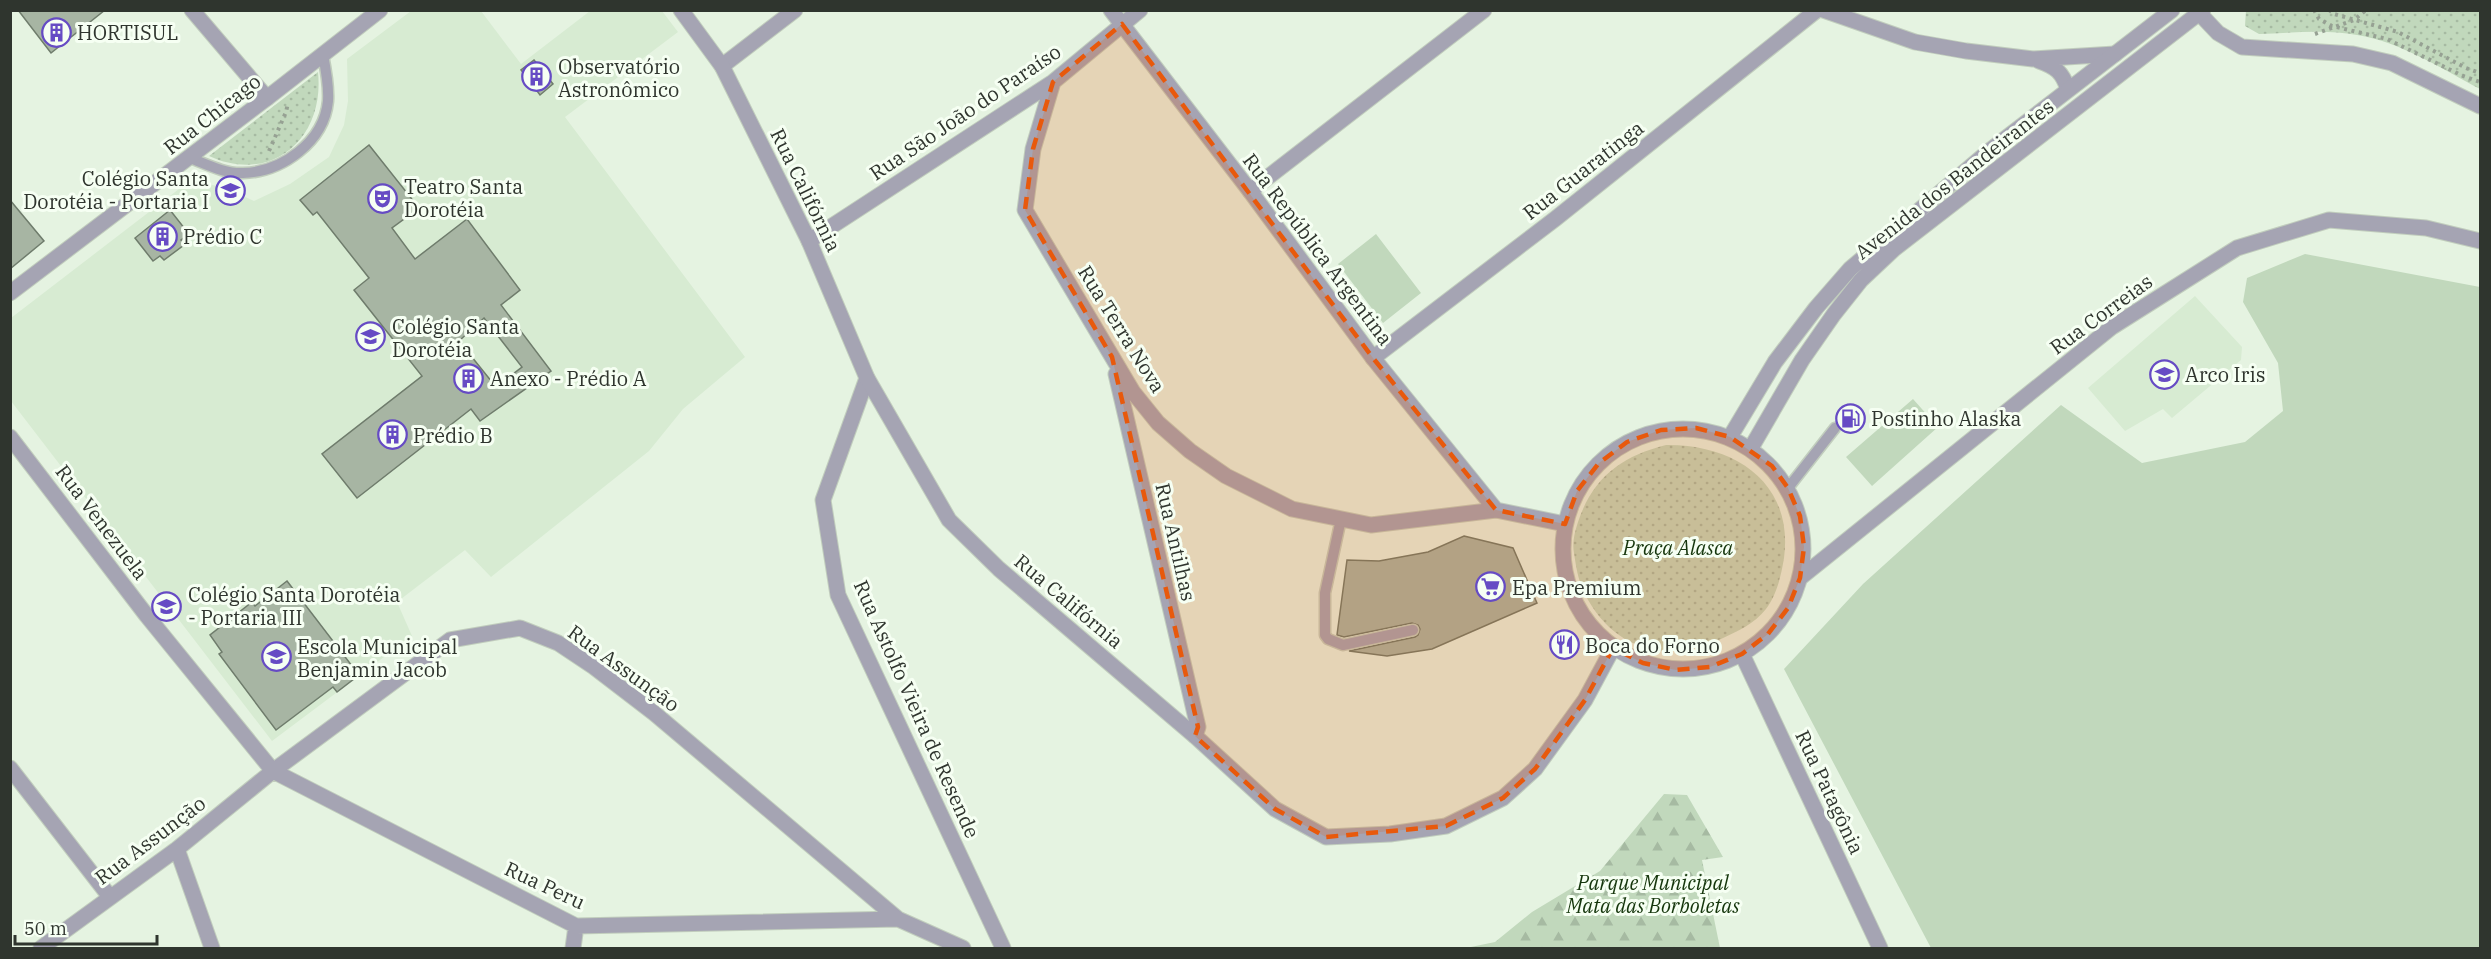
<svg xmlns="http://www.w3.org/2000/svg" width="2491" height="959" font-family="'IBM Plex Serif',serif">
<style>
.built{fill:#d7ebd2}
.grass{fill:#c1d8bc}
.forest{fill:url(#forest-firs)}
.park{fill:url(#park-dots)}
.building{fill:#a7b5a3;stroke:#6f7c6c;stroke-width:1.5;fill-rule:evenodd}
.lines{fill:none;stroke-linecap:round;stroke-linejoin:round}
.service-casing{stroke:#c1cdbd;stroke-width:13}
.minor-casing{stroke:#c1cdbd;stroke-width:17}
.tertiary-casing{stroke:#c1cdbd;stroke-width:17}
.path{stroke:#96a193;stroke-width:4;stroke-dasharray:3 4.5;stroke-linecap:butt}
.service{stroke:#a5a4b3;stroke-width:10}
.minor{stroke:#a5a4b3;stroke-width:15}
.tertiary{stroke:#a5a4b3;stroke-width:15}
.marked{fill:#e8590c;fill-opacity:0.2;stroke:#e8590c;stroke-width:4.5;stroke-dasharray:12 8;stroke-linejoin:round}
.labels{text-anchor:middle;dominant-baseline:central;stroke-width:6;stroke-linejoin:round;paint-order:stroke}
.poi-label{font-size:20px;fill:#2f352e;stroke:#f6fff3;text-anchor:start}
.street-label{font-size:20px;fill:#2f352e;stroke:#f6fff3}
.park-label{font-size:20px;font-style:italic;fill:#15360c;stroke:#f6fff3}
</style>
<defs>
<pattern id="forest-firs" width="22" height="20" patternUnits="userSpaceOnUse" patternTransform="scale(1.5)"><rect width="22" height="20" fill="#c1d8bc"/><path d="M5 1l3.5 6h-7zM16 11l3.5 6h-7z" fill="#a6baa2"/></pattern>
<pattern id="park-dots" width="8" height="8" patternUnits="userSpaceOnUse" patternTransform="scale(1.5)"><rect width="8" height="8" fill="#c1d8bc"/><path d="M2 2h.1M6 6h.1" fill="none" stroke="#a6baa2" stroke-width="1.8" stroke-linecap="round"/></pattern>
</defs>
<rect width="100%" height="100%" fill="#e5f3e1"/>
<!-- built -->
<path class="built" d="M411,11H481L521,64L590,11H662L678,32L565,117L745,357L683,409L649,451L491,577L465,550L397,602L412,636L272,741L11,401V318L192,179L230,190L254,201L290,184L329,157L344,125L348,101L347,59Z
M2195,296L2242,347L2241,360L2172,418L2163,409L2125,431L2088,388Z"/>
<!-- grass -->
<path class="grass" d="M1376,234L1421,293L1383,323L1338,264Z
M2305,254L2480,287V948H1931L1784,669L1863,584L2061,405L2142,463L2245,442L2283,411L2278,363L2243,302L2247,278Z
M1913,399L1938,427L1872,486L1846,457Z"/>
<!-- forest -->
<path class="forest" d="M1664,794L1687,795L1723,857L1702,860L1720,948H1466L1495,942L1532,912L1600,871Z"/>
<!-- park -->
<path class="park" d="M2246,10L2480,11V89C2442,69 2401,42 2357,35C2325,29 2292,33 2259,34L2245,26Z
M318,72C325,138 272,185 209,156Z
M1666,445C1735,444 1794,483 1784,558C1781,576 1777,594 1766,609C1754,624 1738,631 1721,639C1666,665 1611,649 1584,592C1578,580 1576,566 1574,553C1572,543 1575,531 1578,522C1593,477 1622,456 1666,445Z"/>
<!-- building -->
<path class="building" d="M18,10H105L51,53Z
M534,60L553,84L540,95L521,70Z
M369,145L419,208L392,228L415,259L467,219L520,290L501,305L551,371L480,421L471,409L357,498L322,454L422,376L354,290L369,278L317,212L313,215L300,200ZM484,318L522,367L496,387L459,341Z
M10,200L44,241L10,269Z
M170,210L189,234L181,240L184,245L164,260L160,256L153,261L135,238Z
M1464,536L1513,548L1537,603L1432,649L1387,656L1349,651L1415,637L1418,635L1420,629L1418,625L1412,623L1344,637L1337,635L1347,560L1379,561L1428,552Z
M287,581L359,675L337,692L333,687L276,730L219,654L222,652L210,635L252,602L255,606Z"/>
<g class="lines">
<defs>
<path id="service" d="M190,158C206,164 225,174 243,173C282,172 324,142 328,101C329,86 326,70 323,55
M1788,488L1835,428
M1341,519L1325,593V635L1328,639L1343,645L1413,630"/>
<path id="minor" d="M1823,10L1915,42L1966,51L2033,59L2115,54
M2200,14L2218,33L2242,47L2353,54L2392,63L2480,106
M2039,61C2056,67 2062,72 2068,89
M722,66L795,10
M1053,82L1033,149L1025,210L1133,392L1158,423L1190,451L1226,476L1292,509L1371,525L1496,510
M1250,191L1484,10
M809,241L1053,82L1140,10
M10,293L267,98
M1373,358L1555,219L1817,10
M1116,374L1198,727L1195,736
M867,378L823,500L838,595L1003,948
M10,437L147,616L273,771L576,926L898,919
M1800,578L2112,327L2237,248L2329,220L2426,228L2480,241
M10,768L110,897
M177,849L212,948
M41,948L177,849L273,771L450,640L520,628L558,643L594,667L654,713L898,919L963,948
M573,948L576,926"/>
<path id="tertiary" d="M192,10L267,98L380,10
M681,10L722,66L809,241L867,378L949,520L999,569L1195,736L1275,809L1326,837L1390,834L1446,826L1503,798L1535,769L1585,700L1613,648
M1111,10L1250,191L1373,358L1496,510L1565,524
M1563 549a120 120 0 1 1 240 0a120 120 0 1 1-240 0Z
M1730,437L1775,362L1816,308L1850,269L1988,152L2172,10
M1751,448L1802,360L1834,314L1861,280L1894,249L2203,10
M1742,654L1880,948"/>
</defs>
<!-- service casing -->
<use href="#service" class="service-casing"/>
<!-- minor casing -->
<use href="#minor" class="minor-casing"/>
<!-- tertiary casing -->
<use href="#tertiary" class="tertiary-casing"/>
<!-- path -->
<path class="path" d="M2314,10L2319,19L2332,26L2387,39L2463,76L2480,82
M2329,10L2334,14L2398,32L2466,68L2480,73
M2315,34L2354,20L2366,10
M269,151L286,112L288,103"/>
<!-- service -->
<use href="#service" class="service"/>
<!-- minor -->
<use href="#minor" class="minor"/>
<!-- tertiary -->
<use href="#tertiary" class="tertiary"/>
</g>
<!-- marked area -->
<path class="marked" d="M1122,24L1373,358L1496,510L1565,524L1577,491L1599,463L1627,442L1661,430L1696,428L1730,437L1772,466L1788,488L1800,516L1804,547L1800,578L1788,608L1768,634L1742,654L1710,667L1676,670L1643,663L1613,648L1585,700L1535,769L1503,798L1446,826L1326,837L1275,809L1195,736L1198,727L1112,357L1025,210L1033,149L1053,82Z"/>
<!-- icons -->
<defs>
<symbol id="building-ring" viewBox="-11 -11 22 22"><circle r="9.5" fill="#f6fff3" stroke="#664bc4" stroke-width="1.5"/><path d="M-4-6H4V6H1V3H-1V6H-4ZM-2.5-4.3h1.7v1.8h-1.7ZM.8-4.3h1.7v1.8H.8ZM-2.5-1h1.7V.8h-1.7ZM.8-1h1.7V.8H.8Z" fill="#664bc4"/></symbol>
<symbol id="school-ring" viewBox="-11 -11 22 22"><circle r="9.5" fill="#f6fff3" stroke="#664bc4" stroke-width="1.5"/><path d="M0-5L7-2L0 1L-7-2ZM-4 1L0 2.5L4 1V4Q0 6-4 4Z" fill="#664bc4"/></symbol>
<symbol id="theatre-ring" viewBox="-11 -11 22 22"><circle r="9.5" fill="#f6fff3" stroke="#664bc4" stroke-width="1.5"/><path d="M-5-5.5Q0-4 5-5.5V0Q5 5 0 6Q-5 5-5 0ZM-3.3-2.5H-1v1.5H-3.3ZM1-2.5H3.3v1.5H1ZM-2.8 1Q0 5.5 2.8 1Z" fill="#664bc4"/></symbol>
<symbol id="fuel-ring" viewBox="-11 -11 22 22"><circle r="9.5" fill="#f6fff3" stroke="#664bc4" stroke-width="1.5"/><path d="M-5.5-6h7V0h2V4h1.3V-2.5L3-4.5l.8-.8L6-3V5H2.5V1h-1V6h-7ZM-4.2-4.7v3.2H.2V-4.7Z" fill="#664bc4"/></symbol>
<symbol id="supermarket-ring" viewBox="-11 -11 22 22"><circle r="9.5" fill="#f6fff3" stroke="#664bc4" stroke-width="1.5"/><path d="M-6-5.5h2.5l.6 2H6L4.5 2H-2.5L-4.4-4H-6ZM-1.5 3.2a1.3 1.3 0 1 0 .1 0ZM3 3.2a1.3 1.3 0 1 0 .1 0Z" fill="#664bc4"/></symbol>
<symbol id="restaurant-ring" viewBox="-11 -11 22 22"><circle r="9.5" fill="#f6fff3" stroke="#664bc4" stroke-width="1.5"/><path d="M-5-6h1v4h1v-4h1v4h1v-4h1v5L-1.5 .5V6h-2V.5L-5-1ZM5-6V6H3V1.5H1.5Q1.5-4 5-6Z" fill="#664bc4"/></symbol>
</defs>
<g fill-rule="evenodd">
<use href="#building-ring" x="40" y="16" width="33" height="33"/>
<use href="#building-ring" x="520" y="60" width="33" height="33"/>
<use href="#school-ring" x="214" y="174" width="33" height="33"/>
<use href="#theatre-ring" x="366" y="182" width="33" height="33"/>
<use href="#building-ring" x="146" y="220" width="33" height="33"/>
<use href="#school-ring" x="354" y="320" width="33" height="33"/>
<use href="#school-ring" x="2148" y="358" width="33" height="33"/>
<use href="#building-ring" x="452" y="362" width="33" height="33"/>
<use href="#fuel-ring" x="1834" y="402" width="33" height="33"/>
<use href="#building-ring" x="376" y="418" width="33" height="33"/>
<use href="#supermarket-ring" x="1474" y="570" width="33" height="33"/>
<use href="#school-ring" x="150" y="590" width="33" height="33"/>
<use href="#restaurant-ring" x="1548" y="628" width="33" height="33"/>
<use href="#school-ring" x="260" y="640" width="33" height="33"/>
</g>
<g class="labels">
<!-- poi labels -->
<g class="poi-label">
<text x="77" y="32">HORTISUL</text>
<text x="558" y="66">Observatório<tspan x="558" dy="23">Astronômico</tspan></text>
<text x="209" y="178" text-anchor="end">Colégio Santa<tspan x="209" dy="23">Dorotéia - Portaria I</tspan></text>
<text x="404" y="186">Teatro Santa<tspan x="404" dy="23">Dorotéia</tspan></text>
<text x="183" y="236">Prédio C</text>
<text x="392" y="326">Colégio Santa<tspan x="392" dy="23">Dorotéia</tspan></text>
<text x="2185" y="374">Arco Iris</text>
<text x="490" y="378">Anexo - Prédio A</text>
<text x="1871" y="418">Postinho Alaska</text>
<text x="413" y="435">Prédio B</text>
<text x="1512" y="587">Epa Premium</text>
<text x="188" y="594">Colégio Santa Dorotéia<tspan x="188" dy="23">- Portaria III</tspan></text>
<text x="1585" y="645">Boca do Forno</text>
<text x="297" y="646">Escola Municipal<tspan x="297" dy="23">Benjamin Jacob</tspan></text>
</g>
<!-- street labels -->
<g class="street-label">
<text transform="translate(965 112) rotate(-34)">Rua São João do Paraíso</text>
<text transform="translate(212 114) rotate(-38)">Rua Chicago</text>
<text transform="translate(1583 170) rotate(-38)">Rua Guaratinga</text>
<text transform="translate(1954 179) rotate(-38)">Avenida dos Bandeirantes</text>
<text transform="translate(806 190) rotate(64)">Rua Califórnia</text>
<text transform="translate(1318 249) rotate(53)">Rua República Argentina</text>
<text transform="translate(2101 314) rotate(-36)">Rua Correias</text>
<text transform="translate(1122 329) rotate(58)">Rua Terra Nova</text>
<text transform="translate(102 522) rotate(53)">Rua Venezuela</text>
<text transform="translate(1176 542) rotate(77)">Rua Antilhas</text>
<text transform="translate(1069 601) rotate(40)">Rua Califórnia</text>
<text transform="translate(624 668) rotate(36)">Rua Assunção</text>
<text transform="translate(917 709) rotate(66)">Rua Astolfo Vieira de Resende</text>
<text transform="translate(1830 792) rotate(65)">Rua Patagônia</text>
<text transform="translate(150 840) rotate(-37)">Rua Assunção</text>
<text transform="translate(545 885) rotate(25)">Rua Peru</text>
</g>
<!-- park labels -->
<g class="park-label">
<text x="1678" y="547">Praça Alasca</text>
<text x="1653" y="882">Parque Municipal<tspan x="1653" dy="23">Mata das Borboletas</tspan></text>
</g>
</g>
<!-- border -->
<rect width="2491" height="959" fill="none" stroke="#2f352e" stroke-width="24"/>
<!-- scale -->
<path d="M15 935v9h142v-9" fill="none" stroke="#2f352e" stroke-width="3"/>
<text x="24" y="935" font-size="18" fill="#2f352e" stroke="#f6fff3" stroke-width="4.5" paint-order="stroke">50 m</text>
</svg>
